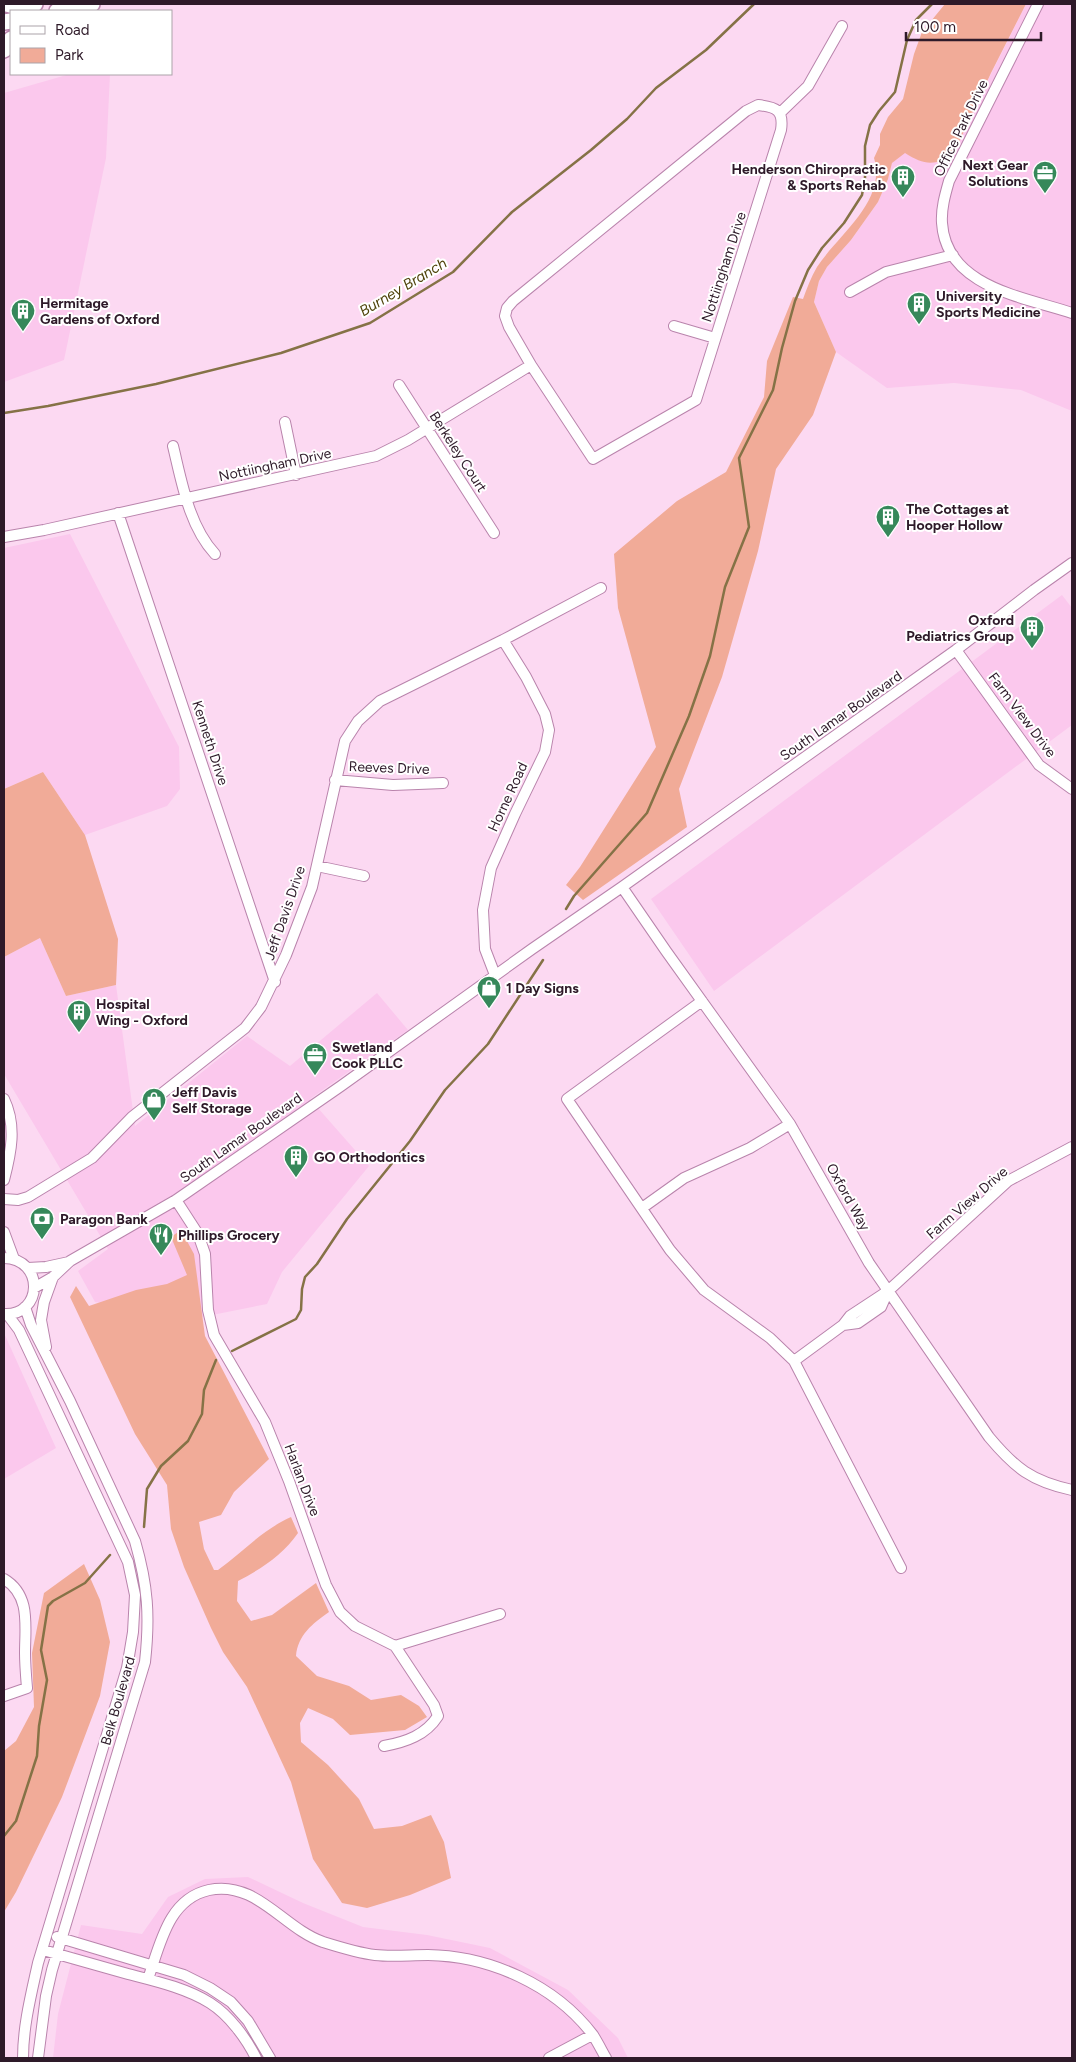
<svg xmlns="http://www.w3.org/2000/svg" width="1076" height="2062" font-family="Figtree,sans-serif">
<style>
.built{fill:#fbc8ed}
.green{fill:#f1ab98}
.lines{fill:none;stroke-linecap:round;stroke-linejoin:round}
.stream{stroke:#857246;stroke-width:2.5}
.minor-casing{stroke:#b984ac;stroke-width:12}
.highway-casing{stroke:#b984ac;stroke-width:18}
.minor{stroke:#fff;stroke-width:10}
.highway{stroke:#fff;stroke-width:15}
.labels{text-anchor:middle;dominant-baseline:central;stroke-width:4;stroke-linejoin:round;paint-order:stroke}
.street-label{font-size:14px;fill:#2e1a29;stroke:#fff}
.poi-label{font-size:14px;font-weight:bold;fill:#2e1a29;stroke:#fff;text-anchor:start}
.water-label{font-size:15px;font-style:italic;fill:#4f430a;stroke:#fff}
</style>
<rect width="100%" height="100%" fill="#fcd9f2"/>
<!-- built -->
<path class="built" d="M1026,4H1072V411L1021,390L954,383L887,388L836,352L814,302L819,281L827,267L851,240L878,202L888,179L892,163L905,152L912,157L977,102Z
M70,74H110L106,158L64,360L4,382V93Z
M70,534L179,747L180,789L167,806L85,835L43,772L4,789V548Z
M1062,595L1072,608V725L714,991L651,899Z
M40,938L66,996L116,985L135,1126L247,1036L290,1066L377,993L408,1030L310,1099L369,1166L282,1272L267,1304L192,1319L95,1302L78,1271L108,1249L4,1074V957Z
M4,1333L56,1448L4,1479Z
M248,1877L303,1903L363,1927L427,1935L490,1948L568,1990L618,2038L628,2058H53L58,2014L81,1925L142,1934L168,1897L205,1879Z"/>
<!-- green -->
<path class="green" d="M945,4H1026L991,73L954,153C935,167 924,165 905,153L892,163L888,179L878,202L851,240L827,267L819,281L814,302L836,352L813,415L776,469L758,551L722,677L679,789L687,827L583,900L566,885L580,867L656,747L618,608L614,554L677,501L726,472L764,397L767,361L793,297L803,299C807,288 811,277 817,267C839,234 887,201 874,158L880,145V134L888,117L903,99L914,54L922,32Z
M43,772L85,835L118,939L116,985L66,996L40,938L4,957V789Z
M181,1230L194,1254L205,1336L269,1459L234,1492L221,1515L199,1522L204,1549L214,1570H218C243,1552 262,1530 291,1517L298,1533C283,1555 261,1569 238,1581L237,1601L251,1621L272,1615L316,1583L329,1612C312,1624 298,1635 296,1656L317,1676L349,1686L371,1700L401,1695L419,1706L427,1717L405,1730L350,1735L333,1719L308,1708L300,1723L301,1742L328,1765L359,1799L374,1829L402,1826L431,1815L444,1842L451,1878L410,1895L367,1908L342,1903L313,1859L291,1782L247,1687L223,1652L211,1628L184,1567L171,1529L167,1485L135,1434L70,1297L76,1286L89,1306L136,1290L167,1284L187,1275L171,1237Z
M84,1564L100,1600L110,1642L100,1696L62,1797L16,1892L4,1912V1751L16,1741L34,1707L32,1653L44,1593Z"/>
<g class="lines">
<!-- stream -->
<path class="stream" d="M4,413L48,406L156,384L281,353L370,323L453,272L512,212L591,150L627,119L656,88L706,50L754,4
M566,909L574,896L647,813L689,716L710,656L725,587L749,527L739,458L773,390L782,348L795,301L808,270L822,248L844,223L862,195L865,178V146L870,125L879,111L895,92L907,40L916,20L932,4
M232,1351L296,1319L301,1310L302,1289L305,1277L317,1264L347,1219L410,1141L445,1090L488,1044L543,960
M144,1527L147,1489L161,1466L188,1441L202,1414L204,1390L216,1360
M4,1836L16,1821L37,1756L39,1726L47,1680L41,1650L48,1606L53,1601L85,1583L110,1555"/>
<defs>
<path id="minor" d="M1038,4L949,181C945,195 941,209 942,223C946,287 1024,297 1072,313
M758,105C776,107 784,110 781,130L696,400L593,459L531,365L509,327L505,316L507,308L513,301L746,111Z
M780,113L808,86L842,26
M850,292L886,272L953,255
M674,326L715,338
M399,385L494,533
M285,422L296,475
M173,446C182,483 189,526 215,554
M118,513L275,982
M4,537L44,530L376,456L408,440L531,365
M956,650L1039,765L1072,789
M335,780L393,785L443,783
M317,866L364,876
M622,887L666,951L790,1124L869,1263L989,1437C1015,1468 1031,1481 1072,1490
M495,975L485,949L483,910L491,868L515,814L545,752L549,730L545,714L526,677L503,640
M702,1001L567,1099L670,1250L693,1277L704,1290L770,1338L794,1361L901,1568
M4,1099C17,1126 11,1153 4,1180
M4,1199L18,1200L28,1197L92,1158L132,1117L245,1028L261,1007L286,955L312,887L345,741L358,721L380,701L503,640L601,588
M176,1200L198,1234L205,1254L208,1310L214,1335L265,1422L289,1481L326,1585L340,1612L355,1626L395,1646L500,1614
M642,1208L684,1178L750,1148L790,1124
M4,1232L14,1259
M4,1258C45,1259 43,1316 4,1314
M28,1268L46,1267L69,1262
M34,1288L53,1277L70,1261L176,1200L341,1086L532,949L622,887L956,650L1034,590L1072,563
M25,1307L31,1325L70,1401L135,1541C148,1586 150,1616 145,1662L52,1970L46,1996L38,2058
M7,1314L19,1330L128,1562L135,1595L133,1632L127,1668L38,1963C31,1995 23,2026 23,2058
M843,1325L858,1323L881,1307L888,1291
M46,1347L41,1320L44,1302L53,1277
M794,1361L843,1325L850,1316L888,1291L1008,1181L1072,1147
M4,1579C31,1595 25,1626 25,1653C25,1664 26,1676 27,1688L4,1696
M384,1746C406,1742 426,1735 438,1716L434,1705L395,1646
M57,1937L184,1975L210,1988L231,2002L248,2021L270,2058
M43,1950C71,1958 99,1966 128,1974C155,1981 186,1988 210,2003C229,2015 246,2038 256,2058
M148,1979C160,1945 168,1899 209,1890C256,1880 283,1928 323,1942C339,1947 358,1953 375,1955C392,1957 410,1955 428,1955C490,1956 555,1985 593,2035C598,2043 602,2051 606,2058
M549,2058L592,2035"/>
<path id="highway" d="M6,4L18,7L35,4
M57,11L92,4
M4,22L11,21
M4,50L11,39"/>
</defs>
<!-- minor casing -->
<use href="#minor" class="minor-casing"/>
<!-- highway casing -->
<use href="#highway" class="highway-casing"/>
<!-- minor -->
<use href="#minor" class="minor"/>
<!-- highway -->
<use href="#highway" class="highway"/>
</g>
<!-- icons -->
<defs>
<symbol id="office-pin" viewBox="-11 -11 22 30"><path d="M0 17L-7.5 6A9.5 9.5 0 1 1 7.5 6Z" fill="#36885a" stroke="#fff"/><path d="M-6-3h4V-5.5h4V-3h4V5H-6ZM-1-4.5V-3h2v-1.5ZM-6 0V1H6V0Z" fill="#fff"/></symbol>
<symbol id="building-pin" viewBox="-11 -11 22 30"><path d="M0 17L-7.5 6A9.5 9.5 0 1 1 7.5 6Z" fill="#36885a" stroke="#fff"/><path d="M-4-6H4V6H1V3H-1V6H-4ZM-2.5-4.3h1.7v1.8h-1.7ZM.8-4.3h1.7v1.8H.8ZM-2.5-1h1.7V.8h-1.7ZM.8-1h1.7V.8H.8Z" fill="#fff"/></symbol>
<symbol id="shop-pin" viewBox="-11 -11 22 30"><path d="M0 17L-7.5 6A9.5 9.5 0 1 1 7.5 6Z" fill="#36885a" stroke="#fff"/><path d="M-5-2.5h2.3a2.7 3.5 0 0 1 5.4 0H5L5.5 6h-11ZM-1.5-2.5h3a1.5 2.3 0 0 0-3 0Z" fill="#fff"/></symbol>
<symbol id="bank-pin" viewBox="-11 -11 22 30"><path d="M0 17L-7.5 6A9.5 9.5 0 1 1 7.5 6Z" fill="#36885a" stroke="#fff"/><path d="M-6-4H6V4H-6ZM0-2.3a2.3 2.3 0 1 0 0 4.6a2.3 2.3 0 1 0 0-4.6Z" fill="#fff"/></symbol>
<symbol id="restaurant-pin" viewBox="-11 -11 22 30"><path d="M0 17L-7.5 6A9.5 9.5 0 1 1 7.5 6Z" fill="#36885a" stroke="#fff"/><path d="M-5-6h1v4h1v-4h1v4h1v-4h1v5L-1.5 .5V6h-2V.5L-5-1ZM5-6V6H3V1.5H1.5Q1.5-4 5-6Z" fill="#fff"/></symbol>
</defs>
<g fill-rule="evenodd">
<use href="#office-pin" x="1031" y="159" width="28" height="38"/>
<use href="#building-pin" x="889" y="163" width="28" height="38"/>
<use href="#building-pin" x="905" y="290" width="28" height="38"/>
<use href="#building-pin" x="9" y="297" width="28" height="38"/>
<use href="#building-pin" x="874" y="503" width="28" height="38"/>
<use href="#building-pin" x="1018" y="614" width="28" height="38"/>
<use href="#shop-pin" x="475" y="974" width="28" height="38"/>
<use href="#building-pin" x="65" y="998" width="28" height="38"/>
<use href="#office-pin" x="301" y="1041" width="28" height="38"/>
<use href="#shop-pin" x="140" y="1086" width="28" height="38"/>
<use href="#building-pin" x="282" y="1143" width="28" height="38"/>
<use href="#bank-pin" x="28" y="1205" width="28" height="38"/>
<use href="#restaurant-pin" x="147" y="1221" width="28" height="38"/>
</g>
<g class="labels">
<!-- street labels -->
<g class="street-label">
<text transform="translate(961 128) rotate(-64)">Office Park Drive</text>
<text transform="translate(724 267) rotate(-72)">Nottiingham Drive</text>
<text transform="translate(458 452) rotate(57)">Berkeley Court</text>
<text transform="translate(275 465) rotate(-12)">Nottiingham Drive</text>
<text transform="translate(1022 715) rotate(53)">Farm View Drive</text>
<text transform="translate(841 716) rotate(-35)">South Lamar Boulevard</text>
<text transform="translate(210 743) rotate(72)">Kenneth Drive</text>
<text transform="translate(389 768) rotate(2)">Reeves Drive</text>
<text transform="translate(508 797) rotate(-65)">Horne Road</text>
<text transform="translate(285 913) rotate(-71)">Jeff Davis Drive</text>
<text transform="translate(241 1138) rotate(-35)">South Lamar Boulevard</text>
<text transform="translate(848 1197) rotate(61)">Oxford Way</text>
<text transform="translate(967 1203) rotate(-41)">Farm View Drive</text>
<text transform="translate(302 1480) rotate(69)">Harlan Drive</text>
<text transform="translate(118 1701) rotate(-74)">Belk Boulevard</text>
</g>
<!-- poi labels -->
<g class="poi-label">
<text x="1028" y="165" text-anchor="end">Next Gear<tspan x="1028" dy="16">Solutions</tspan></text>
<text x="886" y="169" text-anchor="end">Henderson Chiropractic<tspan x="886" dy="16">&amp; Sports Rehab</tspan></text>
<text x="936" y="296">University<tspan x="936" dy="16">Sports Medicine</tspan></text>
<text x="40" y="303">Hermitage<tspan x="40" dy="16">Gardens of Oxford</tspan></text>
<text x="906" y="509">The Cottages at<tspan x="906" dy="16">Hooper Hollow</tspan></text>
<text x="1014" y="620" text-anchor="end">Oxford<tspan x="1014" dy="16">Pediatrics Group</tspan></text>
<text x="506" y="988">1 Day Signs</text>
<text x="96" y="1004">Hospital<tspan x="96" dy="16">Wing - Oxford</tspan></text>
<text x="332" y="1047">Swetland<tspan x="332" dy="16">Cook PLLC</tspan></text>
<text x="172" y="1092">Jeff Davis<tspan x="172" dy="16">Self Storage</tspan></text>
<text x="314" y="1157">GO Orthodontics</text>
<text x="60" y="1219">Paragon Bank</text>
<text x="178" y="1235">Phillips Grocery</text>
</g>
<!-- water labels -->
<g class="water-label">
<text transform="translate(403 287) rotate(-31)">Burney Branch</text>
</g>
</g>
<!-- border -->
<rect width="1076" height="2062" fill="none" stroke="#2e1a29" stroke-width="10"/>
<!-- legend -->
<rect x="10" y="10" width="162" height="65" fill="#ffffff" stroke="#aba3a9"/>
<rect x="20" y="26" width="25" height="8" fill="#ffffff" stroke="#aba3a9"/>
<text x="55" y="35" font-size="15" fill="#2e1a29">Road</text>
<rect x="20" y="48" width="25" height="15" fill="#f1ab98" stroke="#aba3a9"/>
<text x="55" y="60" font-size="15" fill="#2e1a29">Park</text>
<!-- scale -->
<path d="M906 32v8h135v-8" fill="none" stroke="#2e1a29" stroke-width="2.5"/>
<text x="914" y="32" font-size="15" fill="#2e1a29" stroke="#ffffff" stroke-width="4" paint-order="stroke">100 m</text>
</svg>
